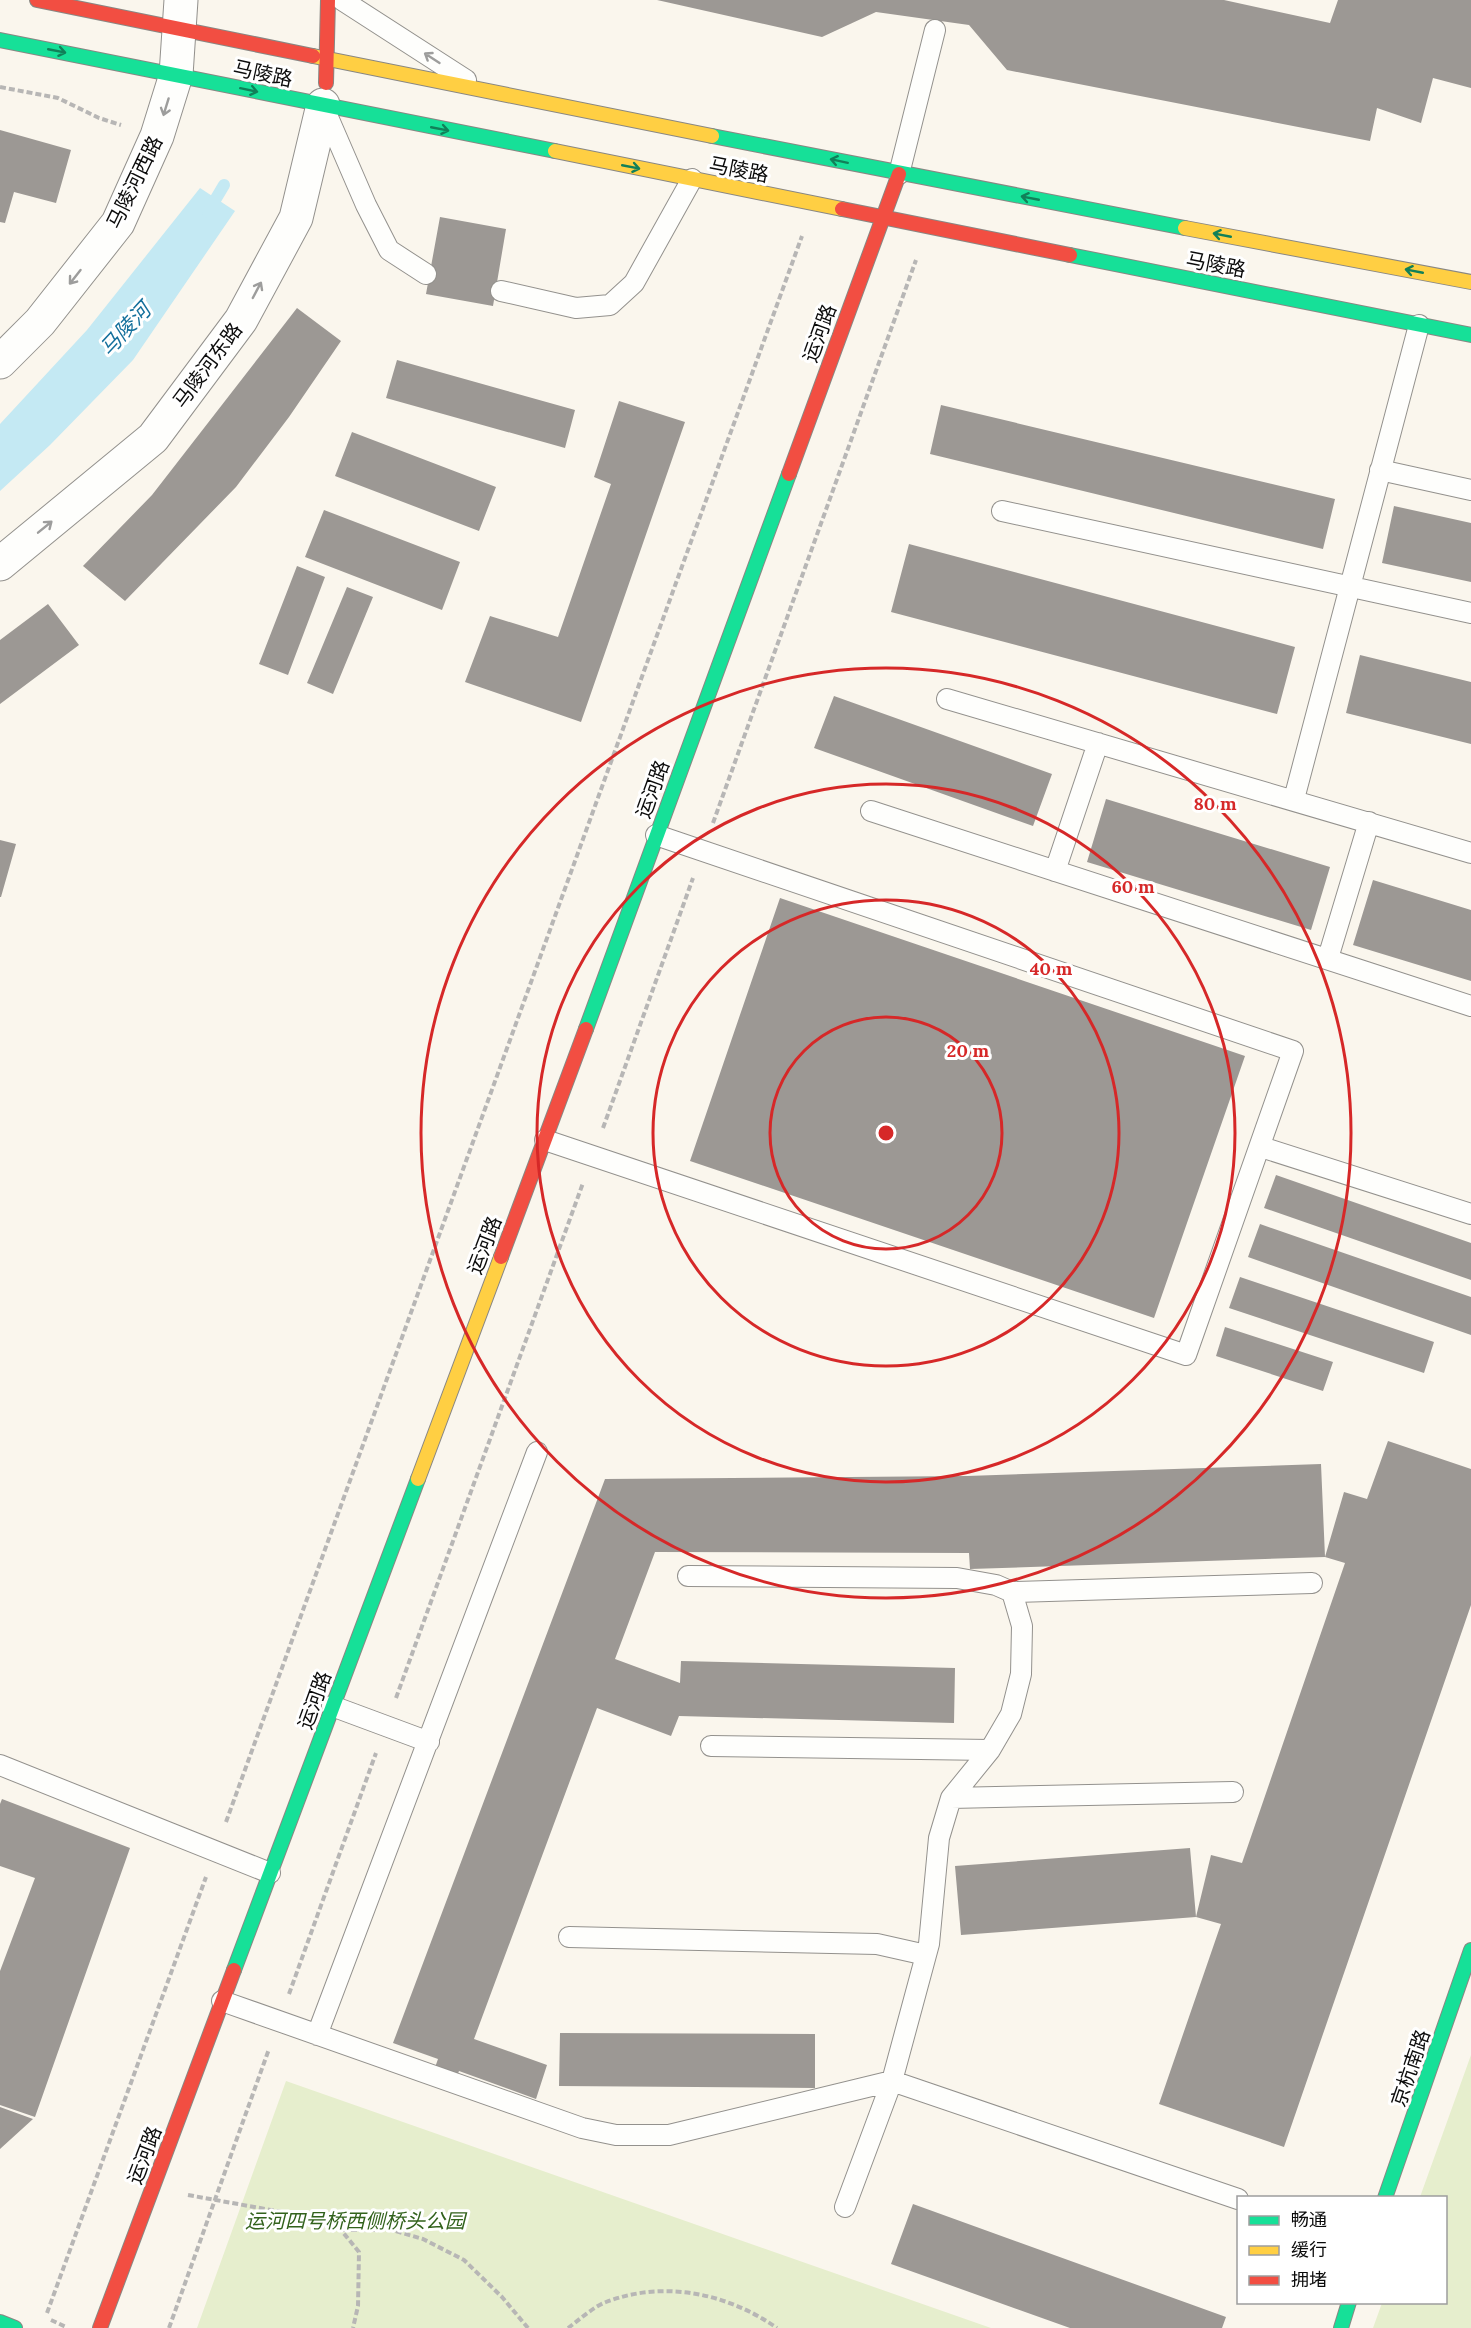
<svg xmlns="http://www.w3.org/2000/svg" width="1471" height="2328" font-family="Lora,'Noto Sans SC',serif">
<style>
.green{fill:#e6eecd}
.water{fill:#c4e9f3}
.lines{fill:none;stroke-linecap:round;stroke-linejoin:round}
.stream{stroke:#c4e9f3;stroke-width:12}
.building{fill:#9c9894}
.lane-casing{stroke:#93918d;stroke-width:22}
.street-casing{stroke:#93918d;stroke-width:35}
.fast-casing{stroke:#898783;stroke-width:16}
.slow-casing{stroke:#898783;stroke-width:16}
.jam-casing{stroke:#898783;stroke-width:16}
.path{stroke:#b7b6b5;stroke-width:4;stroke-dasharray:6 3;stroke-linecap:butt}
.lane{stroke:#fefefc;stroke-width:20}
.street{stroke:#fefefc;stroke-width:33}
.fast{stroke:#16e098;stroke-width:14}
.slow{stroke:#ffcf43;stroke-width:14}
.jam{stroke:#f24e42;stroke-width:14}
.oneway{stroke:#118059}
.oneway2{stroke:#9d9d9c}
.ring{fill:none;stroke:#d62828;stroke-width:3}
.labels{text-anchor:middle;dominant-baseline:central;stroke-width:6;stroke-linejoin:round;paint-order:stroke}
.street-label{font-size:20px;fill:#0b0b0b;stroke:#fff}
.park-label{font-size:20px;font-style:italic;fill:#32621c;stroke:#fff}
.water-label{font-size:21px;font-style:italic;fill:#14709c;stroke:#fff}
.centre{fill:#d62828;stroke:#fff;stroke-width:3}
.ring-label{font-size:18px;text-anchor:middle;font-weight:bold;fill:#d62828;stroke:#fff;stroke-width:6;stroke-linejoin:round;paint-order:stroke}
</style>
<rect width="100%" height="100%" fill="#faf6ed"/>
<!-- green -->
<path class="green" d="M1471,2055V2328H1373L1382,2303L1446,2302V2198L1420,2197Z
M286,2081L991,2328H197Z"/>
<!-- water -->
<path class="water" d="M200,188L235,211L133,360L50,445L0,491V424L87,330Z"/>
<g class="lines">
<!-- stream -->
<path class="stream" d="M208,212L224,185"/>
</g>
<!-- building -->
<path class="building" d="M657,0H1224L1330,23L1338,0H1471V88L1433,78L1421,123L1377,108L1370,141L1007,70L969,25L876,12L822,37Z
M0,130L71,150L56,203L14,192L5,223L0,222Z
M440,217L506,229L493,306L426,294Z
M297,308L341,341L289,417L236,487L125,601L83,566L152,495Z
M397,360L575,410L565,448L386,398Z
M619,401L685,422L581,722L465,682L490,616L558,637L611,484L594,477Z
M941,405L1335,499L1323,549L930,454Z
M352,432L496,487L479,531L335,476Z
M1394,506L1471,523V582L1382,563Z
M324,510L460,562L442,610L305,557Z
M909,544L1295,647L1277,714L891,612Z
M297,566L325,577L288,675L259,664Z
M347,587L373,597L333,694L307,683Z
M48,604L79,645L0,704V640Z
M1360,655L1471,682V744L1346,713Z
M834,696L1052,774L1033,826L814,748Z
M1106,799L1330,867L1311,930L1087,862Z
M0,840L16,844L1,897H0Z
M1373,880L1471,910V981L1353,945Z
M780,898L1245,1056L1154,1318L690,1161Z
M1276,1175L1471,1243V1280L1264,1208Z
M1260,1224L1471,1297V1335L1248,1257Z
M1240,1277L1434,1342L1424,1373L1229,1308Z
M1225,1327L1333,1362L1323,1391L1216,1356Z
M1388,1441L1471,1469V1605L1284,2147L1159,2104L1221,1924L1196,1917L961,1935L955,1866L1190,1848L1196,1917L1211,1855L1242,1863L1345,1563L1325,1557L1344,1492L1367,1499Z
M1321,1464L1325,1557L970,1569L969,1553L655,1552L615,1659L680,1683L681,1661L955,1668L954,1723L679,1716L671,1736L597,1708L474,2039L547,2065L536,2099L459,2071L455,2081L433,2073L438,2059L393,2043L605,1479L967,1476Z
M2,1799L130,1848L35,2117L0,2105V1971L35,1878L0,1866V1804Z
M560,2033L815,2034V2088L559,2086Z
M0,2107L33,2119L0,2149Z
M913,2204L1226,2317L1222,2328H1070L891,2264Z"/>
<g class="lines">
<defs>
<path id="lane" d="M342,0L466,80
M324,108L366,205L389,250L426,274
M899,174L935,30
M501,291L576,308L610,305L634,283L692,179
M1380,470L1471,490
M1002,511L1471,613
M947,699L1471,853
M1294,799L1419,325
M871,811L1471,1006
M1055,871L1098,743
M1328,958L1369,822
M545,1140L1186,1355L1293,1051L656,835
M1261,1147L1471,1214
M688,1576L957,1578L996,1585L1012,1592L1022,1626L1021,1674L1011,1714L990,1750L951,1798L939,1838L929,1944L892,2081L845,2207
M1012,1592L1312,1583
M332,1706L429,1742
M711,1746L990,1750
M0,1765L270,1873
M951,1798L1233,1792
M569,1937L877,1944L926,1955
M222,2001L582,2128L616,2135H669L892,2081L1238,2199
M317,2035L537,1452"/>
<path id="street" d="M0,362L40,322L118,223L157,136L176,75L181,0
M0,564L153,438L241,320L296,218L323,105"/>
<path id="fast" d="M0,40L555,151
M712,136L1185,228
M1070,255L1471,335
M586,1029L789,474
M234,1970L418,1479
M1385,2198L1471,1950
M0,2322L15,2328
M1341,2328L1349,2302"/>
<path id="slow" d="M313,56L712,136
M555,151L842,209
M1185,228L1471,282
M418,1479L501,1257"/>
<path id="jam" d="M37,0L313,56
M326,83L328,0
M842,209L1070,255
M789,474L899,174
M501,1257L586,1029
M100,2328L234,1970"/>
</defs>
<!-- lane casing -->
<use href="#lane" class="lane-casing"/>
<!-- street casing -->
<use href="#street" class="street-casing"/>
<!-- fast casing -->
<use href="#fast" class="fast-casing"/>
<!-- slow casing -->
<use href="#slow" class="slow-casing"/>
<!-- jam casing -->
<use href="#jam" class="jam-casing"/>
<!-- path -->
<path class="path" d="M0,87L58,98L99,118L121,125
M713,823L916,260
M603,1128L693,878
M396,1698L583,1183
M226,1822L802,236
M289,1994L376,1753
M188,2195L293,2214L341,2230L359,2252L358,2306L353,2328
M342,2230H392L423,2239L464,2260L502,2297L528,2328
M47,2313L206,1877
M51,2320L66,2327
M169,2328L269,2049
M568,2328C579,2320 593,2307 606,2302C664,2280 727,2293 777,2328"/>
<!-- lane -->
<use href="#lane" class="lane"/>
<!-- street -->
<use href="#street" class="street"/>
<!-- fast -->
<use href="#fast" class="fast"/>
<!-- slow -->
<use href="#slow" class="slow"/>
<!-- jam -->
<use href="#jam" class="jam"/>
</g>
<!-- one-way arrows -->
<defs><path id="oneway-shaft" d="M-6 0H5M1.5-3L5.5 0L1.5 3" fill="none" stroke-width="1.6" stroke-linecap="round" stroke-linejoin="round" transform="scale(1.5)"/></defs>
<g class="oneway">
<use href="#oneway-shaft" transform="translate(57 51) rotate(11)"/>
<use href="#oneway-shaft" transform="translate(249 90) rotate(12)"/>
<use href="#oneway-shaft" transform="translate(440 129) rotate(11)"/>
<use href="#oneway-shaft" transform="translate(839 161) rotate(-168)"/>
<use href="#oneway-shaft" transform="translate(631 167) rotate(11)"/>
<use href="#oneway-shaft" transform="translate(1030 198) rotate(-169)"/>
<use href="#oneway-shaft" transform="translate(1222 235) rotate(-169)"/>
<use href="#oneway-shaft" transform="translate(1414 271) rotate(-169)"/>
</g>
<g class="oneway2">
<use href="#oneway-shaft" transform="translate(432 58) rotate(-147)"/>
<use href="#oneway-shaft" transform="translate(166 107) rotate(107)"/>
<use href="#oneway-shaft" transform="translate(75 277) rotate(128)"/>
<use href="#oneway-shaft" transform="translate(257 290) rotate(-62)"/>
<use href="#oneway-shaft" transform="translate(45 527) rotate(-39)"/>
</g>
<!-- distance rings -->
<g class="ring">
<circle cx="886" cy="1133" r="116"/>
<circle cx="886" cy="1133" r="233"/>
<circle cx="886" cy="1133" r="349"/>
<circle cx="886" cy="1133" r="465"/>
</g>
<g class="labels">
<!-- street labels -->
<g class="street-label">
<text transform="translate(263 73) rotate(12)">马陵路</text>
<text transform="translate(739 169) rotate(11)">马陵路</text>
<text transform="translate(134 182) rotate(-64)">马陵河西路</text>
<text transform="translate(1216 264) rotate(11)">马陵路</text>
<text transform="translate(819 333) rotate(-70)">运河路</text>
<text transform="translate(207 365) rotate(-53)">马陵河东路</text>
<text transform="translate(652 789) rotate(-70)">运河路</text>
<text transform="translate(484 1245) rotate(-69)">运河路</text>
<text transform="translate(314 1700) rotate(-70)">运河路</text>
<text transform="translate(1410 2068) rotate(-71)">京杭南路</text>
<text transform="translate(144 2155) rotate(-69)">运河路</text>
</g>
<!-- park labels -->
<g class="park-label">
<text x="355" y="2220">运河四号桥西侧桥头公园</text>
</g>
<!-- water labels -->
<g class="water-label">
<text transform="translate(125 329) rotate(-47)">马陵河</text>
</g>
</g>
<circle cx="886" cy="1133" r="9" class="centre"/>
<g class="ring-label">
<text x="1215" y="810">80 m</text>
<text x="1133" y="893">60 m</text>
<text x="1051" y="975">40 m</text>
<text x="968" y="1057">20 m</text>
</g>
<!-- legend -->
<rect x="1237" y="2196" width="210" height="108" fill="#ffffff" stroke="#9d9d9d" stroke-width="1.5"/>
<rect x="1249" y="2216" width="30" height="9" fill="#16e098" stroke="#9d9d9d" stroke-width="1.5"/>
<text x="1291" y="2226" font-size="18" fill="#0b0b0b">畅通</text>
<rect x="1249" y="2246" width="30" height="9" fill="#ffcf43" stroke="#9d9d9d" stroke-width="1.5"/>
<text x="1291" y="2256" font-size="18" fill="#0b0b0b">缓行</text>
<rect x="1249" y="2276" width="30" height="9" fill="#f24e42" stroke="#9d9d9d" stroke-width="1.5"/>
<text x="1291" y="2286" font-size="18" fill="#0b0b0b">拥堵</text>
</svg>
